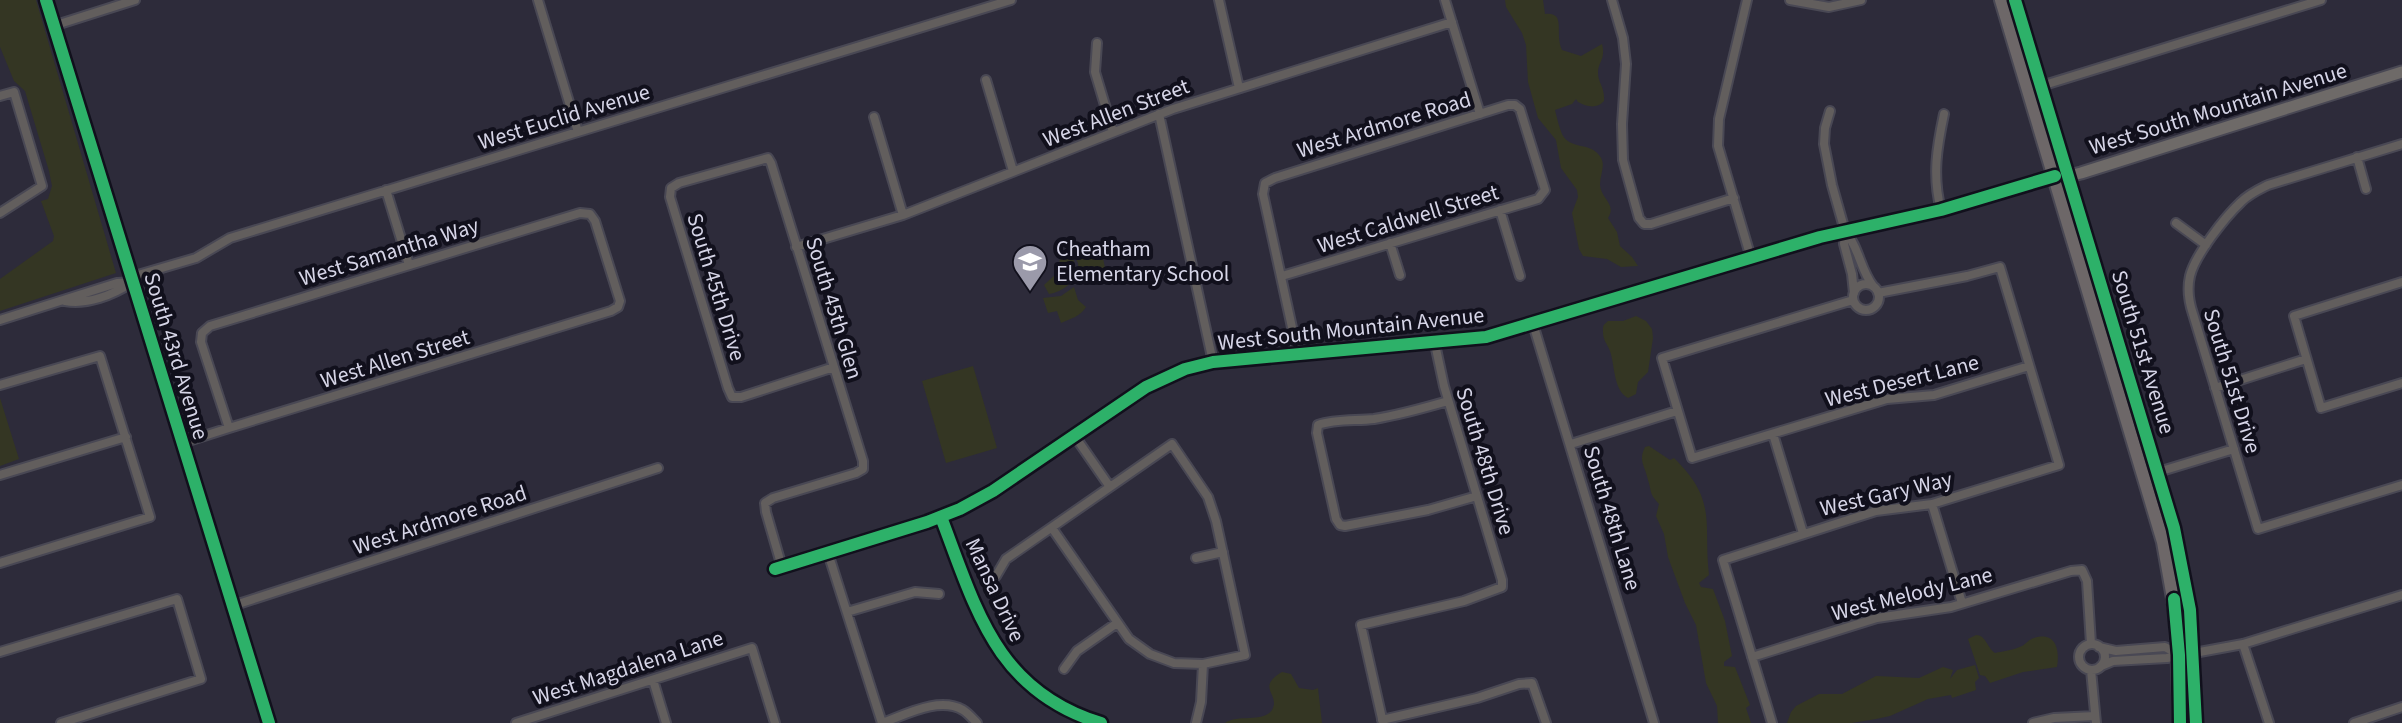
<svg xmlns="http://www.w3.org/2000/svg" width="2402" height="723" font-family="'Source Sans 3',sans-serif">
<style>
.green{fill:#343623}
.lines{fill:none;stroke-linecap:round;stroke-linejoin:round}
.street-casing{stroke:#494854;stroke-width:12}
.secondary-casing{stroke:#494854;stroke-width:15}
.primary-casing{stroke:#494854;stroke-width:16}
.street{stroke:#625e5d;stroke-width:8}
.secondary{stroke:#6e6a68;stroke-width:11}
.primary{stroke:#6d6768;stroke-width:12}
.cycleway-casing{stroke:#11101c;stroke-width:17}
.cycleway{stroke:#2db169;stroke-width:12}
.labels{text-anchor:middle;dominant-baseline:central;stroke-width:8;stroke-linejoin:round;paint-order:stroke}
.street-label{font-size:22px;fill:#d6d5e7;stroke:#11101c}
.poi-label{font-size:22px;fill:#d6d5e7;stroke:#11101c;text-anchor:start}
</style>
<rect width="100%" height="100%" fill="#2d2b3a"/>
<!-- green -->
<path class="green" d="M0,0H36L116,273L0,311V279L53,241L54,236L41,201L48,199L52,186L49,171L25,91L14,81L0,47Z
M1505,0H1543L1545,14C1567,12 1554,33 1562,50L1581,56L1602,44C1606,60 1598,61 1598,73C1598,83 1605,87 1604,101C1597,109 1587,107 1578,102L1576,99L1572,104L1555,110C1557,118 1559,127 1562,134C1570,150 1589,142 1599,155C1607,164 1600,173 1600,185C1601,199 1617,204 1608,218L1617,232L1620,246L1632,257L1638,266L1621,267L1607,259L1583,256L1579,249L1572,213L1578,197L1577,190L1561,168L1556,140L1538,118L1528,82L1526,45L1522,33L1506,7Z
M1086,244L1089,251L1101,248L1105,268L1102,277L1094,274L1079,278L1078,263L1071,249Z
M1068,251C1085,271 1071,290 1049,294L1044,285L1057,273L1061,254Z
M1074,287L1078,300L1086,307C1081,316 1070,319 1061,323L1057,311L1048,313L1043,298L1061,296Z
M1636,316L1646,321L1652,329L1653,338L1648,372L1638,382L1636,394L1628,398C1613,390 1615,365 1610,351C1607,343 1603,341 1603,332C1603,324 1603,326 1608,321H1623Z
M973,366L997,448L946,463L922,381Z
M0,398L19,459L0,466Z
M1649,446L1670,460L1674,458C1718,501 1703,522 1709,575L1699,583L1701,587L1713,589L1725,621L1732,656L1724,662V666L1735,667L1750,705L1746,708L1751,723H1718L1717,706L1706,683L1696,625L1685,603L1668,557L1664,534L1656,516L1659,504C1649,493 1652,493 1648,480C1645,466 1638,461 1645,447Z
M1976,635C1986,635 1987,648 1995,653C2004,651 2014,650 2022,646C2027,643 2028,640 2034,638C2056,631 2060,650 2057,667L2023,672L1990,683L1985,676L1980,675L1968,639Z
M1975,665L1979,678L1975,682L1976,690L1952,698L1951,695L1928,699L1890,716L1876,719L1852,723H1787L1791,712L1796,706L1819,694H1842L1876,676L1919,678L1943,667L1953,670L1950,679L1957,670Z
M1282,672L1291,674L1299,688L1313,690L1318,688L1322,723H1225C1237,714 1263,723 1272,710C1281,694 1255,688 1282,672Z"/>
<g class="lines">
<defs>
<path id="street" d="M538,0L578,132
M1219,0L1239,88
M1445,0L1480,114
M1612,0L1623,38L1626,64L1622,124L1623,160L1639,218L1644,224H1651L1734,198
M1747,0L1719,119L1718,146L1751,258
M1790,0L1829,7L1861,0
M53,26L135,0
M1097,43L1095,72L1113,132
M986,80L1013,171
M2041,86L2321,0
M0,96L14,92L42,186L0,213
M1830,111L1825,128L1824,144L1832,185L1845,231L1844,244L1852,274L1854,293
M1159,114L1213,362
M874,117L903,215
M2402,144L2268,185C2258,190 2249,194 2241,202C2225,217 2195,255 2190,276C2187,289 2189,302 2193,314L2258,529L2402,485
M2357,157L2366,189
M386,190L409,265
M1500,210L1520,276
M1941,210C1932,176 1937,147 1944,114
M2176,223L2206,245
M1845,231C1859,247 1860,269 1873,286
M1390,243L1400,275
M796,247L903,215L1173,109L1452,22
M1282,276L1538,199L1545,190L1520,109L1515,105H1508L1275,178L1265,183L1263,194L1298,355
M131,277L196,258L230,238L1011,0
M2402,282L2294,316L2321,408L2402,383
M1853 297a13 13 0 1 1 26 0a13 13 0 1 1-26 0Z
M1853,300L1662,358L1692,458L1887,399L1934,395L2029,366
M65,301C87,305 113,295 131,283
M0,320L117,283L133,282
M1533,324L1654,723
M0,385L100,356L150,517L0,563
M2215,388L2306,359
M1448,401C1424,408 1399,415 1374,419C1356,421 1335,419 1318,425L1317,433L1336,519L1340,525L1345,526L1428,510L1477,496
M1773,434L1803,533
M1074,435L1110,487
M182,443L229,428L611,311L618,307L620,301L595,221L590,214L580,213L210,326L202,333L201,342L229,428
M1571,444L1677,411
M0,475L126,437
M2145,476L2234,449
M1932,504L1962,603
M828,553L882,723
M1196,558L1223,552
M782,567L766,512L765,503L773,498L856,473L863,469V461C832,362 801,263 771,163L768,158L679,183L671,188L670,197L728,388L732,397H741L834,367
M996,576L1006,559L1172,444L1208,497L1216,521L1245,655L1203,664L1174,663L1150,654L1129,639L1052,528
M232,606L658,468
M847,612L915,592L939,594
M2243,644L2269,723
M2079 657a13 13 0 1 1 26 0a13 13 0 1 1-26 0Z
M2099,647L2116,651L2165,647L2178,654
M0,652L177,599L201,679L61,723
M1752,657L1877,618L1951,607L2071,571L2082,570L2087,581L2091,644
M2101,666L2113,661L2167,658L2243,644L2402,595
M1064,669L1077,651L1117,623
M2091,670L2096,723
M653,680L666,723
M1382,720L1477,698L1519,684L1532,683L1546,723
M516,723L752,648L775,723
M882,723C905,715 939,696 963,710C968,713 973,719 977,723
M1196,723L1201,702L1203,664
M1383,723L1361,625L1464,601L1502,587V580L1444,386L1435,344
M1772,723L1723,560L1876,511L1932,504L2059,465L2000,267L1967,276L1878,293
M2033,723L2054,718L2095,716
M2354,723L2402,707"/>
<path id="secondary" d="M46,0L269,723
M941,517C976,609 996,691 1101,723
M775,569L927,522L960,509L993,491L1146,387L1185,369L1213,362L1486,337L1820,237L1941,210L2055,176H2069L2081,173L2402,72"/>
<path id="primary" d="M2001,0L2163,542L2176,615L2180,723
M2015,0L2174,528L2190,610L2196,723"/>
</defs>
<!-- street casing -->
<use href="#street" class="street-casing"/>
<!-- secondary casing -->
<use href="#secondary" class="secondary-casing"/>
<!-- primary casing -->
<use href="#primary" class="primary-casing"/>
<!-- street -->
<use href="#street" class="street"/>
<!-- secondary -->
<use href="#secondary" class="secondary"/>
<!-- primary -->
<use href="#primary" class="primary"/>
<defs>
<path id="cycleway" d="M46,0L269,723
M2015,0L2174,528L2190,610L2196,723
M941,517C976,609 996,691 1101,723
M775,569L927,522L960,509L993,491L1146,387L1185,369L1213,362L1486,337L1820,237L1941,210L2055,176
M2174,599L2179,655L2180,723"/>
</defs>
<!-- cycleway casing -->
<use href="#cycleway" class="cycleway-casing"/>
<!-- cycleway -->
<use href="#cycleway" class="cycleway"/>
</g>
<!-- icons -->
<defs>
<symbol id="school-pin" viewBox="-11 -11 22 30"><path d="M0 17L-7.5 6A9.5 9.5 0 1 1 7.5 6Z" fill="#9b9aaa" stroke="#11101c"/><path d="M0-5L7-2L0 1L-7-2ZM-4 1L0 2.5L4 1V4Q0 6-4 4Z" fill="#fff"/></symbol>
</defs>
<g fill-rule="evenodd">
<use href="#school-pin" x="1010" y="242" width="40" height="54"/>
</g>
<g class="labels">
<!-- street labels -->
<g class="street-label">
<text transform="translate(2218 109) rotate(-17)">West South Mountain Avenue</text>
<text transform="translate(1116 113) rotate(-21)">West Allen Street</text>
<text transform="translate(564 117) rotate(-17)">West Euclid Avenue</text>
<text transform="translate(1384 125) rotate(-17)">West Ardmore Road</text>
<text transform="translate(1408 219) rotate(-17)">West Caldwell Street</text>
<text transform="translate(389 252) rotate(-17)">West Samantha Way</text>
<text transform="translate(716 287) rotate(73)">South 45th Drive</text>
<text transform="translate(834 308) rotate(73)">South 45th Glen</text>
<text transform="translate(1351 329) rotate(-6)">West South Mountain Avenue</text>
<text transform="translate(2143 352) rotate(73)">South 51st Avenue</text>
<text transform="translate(176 356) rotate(73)">South 43rd Avenue</text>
<text transform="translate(395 359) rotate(-17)">West Allen Street</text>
<text transform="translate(1902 381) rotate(-14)">West Desert Lane</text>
<text transform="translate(2232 381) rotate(73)">South 51st Drive</text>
<text transform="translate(1485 461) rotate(73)">South 48th Drive</text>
<text transform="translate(1886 494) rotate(-13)">West Gary Way</text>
<text transform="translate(1612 518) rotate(73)">South 48th Lane</text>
<text transform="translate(440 520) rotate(-18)">West Ardmore Road</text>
<text transform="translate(995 590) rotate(65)">Mansa Drive</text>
<text transform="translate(1912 594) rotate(-14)">West Melody Lane</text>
<text transform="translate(628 668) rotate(-18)">West Magdalena Lane</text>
</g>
<!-- poi labels -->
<g class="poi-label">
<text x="1056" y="249">Cheatham<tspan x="1056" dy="25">Elementary School</tspan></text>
</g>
</g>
</svg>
